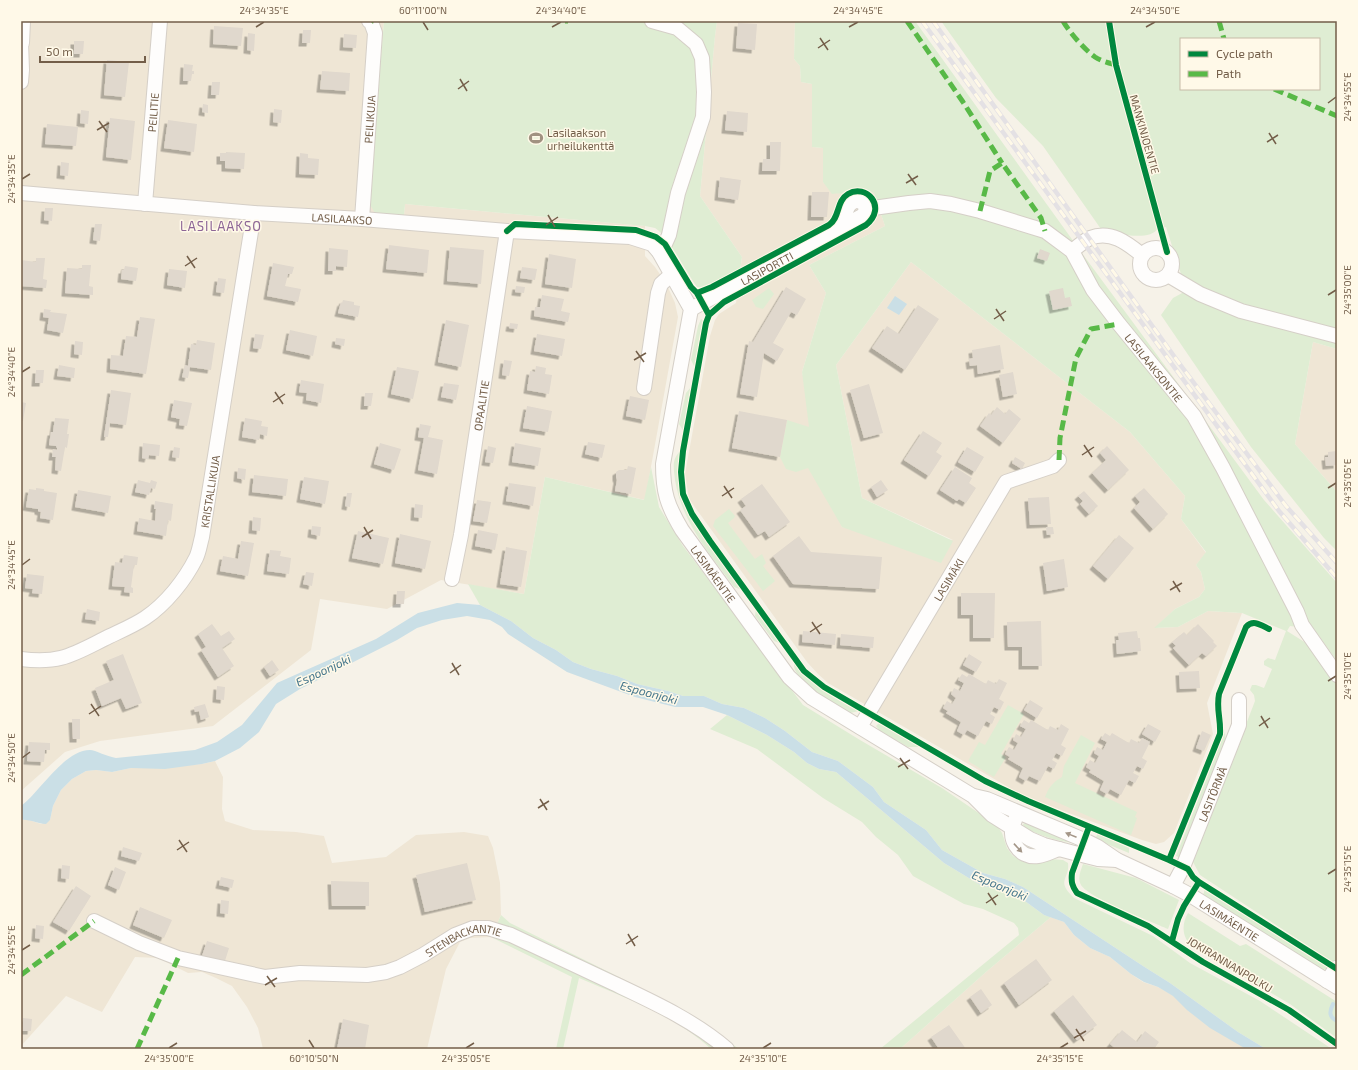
<svg xmlns="http://www.w3.org/2000/svg" width="1358" height="1070" font-family="'Exo 2',sans-serif">
<style>
.residential{fill:#efe6d5}
.green{fill:#dfedd3;fill-rule:evenodd}
.water{fill:#cadfe6}
.lines{fill:none;stroke-linecap:round;stroke-linejoin:round}
.stream{stroke:#cadfe6;stroke-width:4}
.building{fill:#e0d8cd;filter:url(#shadow)}
.minor-casing{stroke:#d5cfc7;stroke-width:16}
.minor{stroke:#fefdfc;stroke-width:14}
.rail-casing{stroke:#e4e1e4;stroke-width:4.5}
.rail{stroke:#fff9e8;stroke-width:3;stroke-dasharray:9;stroke-linecap:butt}
.quiet{stroke:#58b947;stroke-width:5;stroke-dasharray:10 5;stroke-linecap:butt}
.cycleway-casing{stroke:#fff9e8;stroke-width:8}
.cycleway{stroke:#00873e;stroke-width:6}
.oneway{fill:#a49688}
.ticks{fill:none;stroke:#735e49;stroke-width:1.5}
.labels{text-anchor:middle;dominant-baseline:central;stroke-width:3;stroke-linejoin:round;paint-order:stroke}
.street-label{font-size:11px;fill:#735e49;stroke:#fff9e8}
.poi-label{font-size:11px;fill:#735e49;stroke:#fff9e8;text-anchor:start}
.water-label{font-size:12px;font-style:italic;fill:#46778d;stroke:#fff9e8}
.quarter-label{font-size:13px;letter-spacing:1px;fill:#8d6596;stroke:#fff9e8}
.neatline{fill:none;stroke:#735e49;stroke-width:1.5}
.ticks-label{font-size:10px;text-anchor:middle;fill:#735e49}
</style>
<defs>
<filter id="shadow"><feDropShadow dx="-3.5" dy="3.5" stdDeviation="0" flood-color="#0004"/></filter>
</defs>
<rect width="100%" height="100%" fill="#f6f2e8"/>
<!-- residential -->
<path class="residential" d="M21,21H384L369,203L404,216L405,204L645,226V256L655,267L666,283L675,303L678,317L645,500L545,477L524,594L441,580L387,609L320,599L311,650L213,726L100,741L65,752L21,791Z
M717,21H795L794,59L800,66L801,82L812,84V147L823,148V182L845,193L857,189H866L874,193L885,226L809,265L826,293L802,372L842,527L953,540L862,498L836,365L911,262L1130,432L1185,496L1181,519L1206,553L1196,565L1201,572L1205,589L1199,597L1175,609L1155,628L1178,627L1208,611L1242,613L1207,703L1213,734L1174,833L1164,842L1156,844L1142,840L1066,812L1022,795L828,683L818,674L807,662L689,499L685,474L710,336L715,320L719,314L736,303L742,257L700,196L715,36Z
M1313,342L1337,349V492L1295,444Z
M215,761L223,777L222,809L225,821L253,830L296,832L324,836L332,863L386,857L416,835L464,832L488,836L493,848L500,883L501,915L491,937L470,938L460,942L446,969L427,1049H263L258,1028L247,1007L232,986L216,978L202,972L188,973L158,958L135,957L102,1012L66,996L21,1046V820L26,819L41,824L50,820L53,806L61,790L72,779L86,771L96,770L112,772L131,768L202,764Z
M1051,917L1064,922L1074,935L1090,948L1110,957L1131,974L1143,982L1158,987L1174,996L1188,1010L1246,1049H900L986,972Z"/>
<!-- green -->
<path class="green" d="M384,21H717L715,36L700,196L742,257L740,270L706,288L697,287C686,272 669,237 655,228C652,227 648,227 645,226L405,204L404,216L375,213L369,203Z
M795,21H915L1084,256L1264,500L1337,583V661L1314,629L1290,626L1287,631L1306,643L1320,658L1337,683V965L1200,875L1193,862L1255,701L1254,695L1250,690L1252,685H1256L1264,688L1272,669L1264,665V661L1268,658L1275,660L1286,631L1242,613L1208,611L1178,627L1154,628L1175,609L1199,597L1205,589L1201,572L1196,565L1206,552L1181,519L1185,496L1130,432L911,262L836,365L862,498L953,541L941,563L842,527L808,468L796,472L786,469L780,457L787,420L809,427L802,372L826,293L809,265L885,226L874,193C858,186 860,190 846,193C842,194 837,193 832,194L823,182V148L812,147V84L801,82L800,66L794,59Z
M941,21H1337V349L1313,342L1295,444L1337,492V551L1324,538L1251,447L1161,315L1173,298L1195,286L1186,280L1181,274L1166,227L1158,228C1151,242 1116,233 1103,232L1043,146L996,98ZM1181,39H1319V89H1181Z
M769,288L774,294L763,309L756,307L752,300Z
M701,319L704,321L695,368L691,360L698,326Z
M691,387L684,432L679,424L686,393Z
M680,451L679,472L680,492L685,506L693,521L742,590L734,587C710,554 682,523 675,480C674,468 671,461 680,451Z
M651,467L659,507L683,546L803,705L860,740L942,788L989,820L998,827L1002,833L1007,848L1013,856L1029,862L1051,859L1063,860L1068,863C1070,880 1055,880 1074,898L1153,936L1190,963L1260,1001L1332,1049H1266L1238,1032L1170,983L1143,966L1023,887L1005,879L983,873L942,850L926,830L884,802L873,787L838,761L812,752L785,731L765,718L744,708L722,704L704,696H683L668,691L637,684L617,676L591,669L573,662L556,650L533,638L511,621L480,605L468,584L524,594L545,477L644,500Z
M729,509L735,516L734,518L728,523L755,559L762,554L766,563L763,566L775,581L763,591L713,526L715,520Z
M756,608L782,644L774,641L755,616Z
M794,661C799,667 803,673 808,678C823,692 841,702 859,711L850,713C833,703 804,688 795,670C794,668 794,664 794,661Z
M1008,705L1024,714L1001,754L1006,757L994,777L968,761L979,742L985,745Z
M727,715L767,735L794,752L807,763L819,769L836,772L944,863L982,886L1010,890L1044,915L1051,917L986,972L900,1049H880L1019,935L1018,928L1014,923L983,909L964,904L913,876L898,855L876,837L862,822L823,798L757,749L710,729Z
M879,723L918,746V747H908L880,731L876,726Z
M1225,732L1226,747L1181,858L1176,856Z
M1081,735L1095,743L1075,783L1137,812L1135,817L1137,818L1131,835L1045,797C1049,787 1053,782 1062,777L1064,766Z
M1026,823L1074,842L1073,843C1053,840 1041,836 1024,827L1023,824Z
M1098,833L1129,848V853L1095,839Z
M1083,864L1136,878L1179,900L1168,929C1150,921 1089,898 1081,885C1077,878 1081,870 1083,864Z
M1205,889L1330,968L1323,970L1203,895Z
M1188,913L1240,946L1246,944L1337,1002V1038L1290,1004L1193,947C1182,938 1181,925 1188,913Z
M501,915L510,923L627,981L699,1020L739,1049H711C676,1016 623,997 579,978L563,1049H556L572,977L491,937Z"/>
<!-- water -->
<path class="water" d="M895,296L907,304L899,315L887,308Z
M457,603L480,605L511,621L533,638L556,650L573,662L591,669L617,676L637,684L668,691L683,696H704L722,704L744,708L765,718L785,731L812,752L838,761L873,787L884,802L926,830L942,850L983,873L1005,879L1023,887L1143,966L1170,983L1238,1032L1266,1049H1246L1210,1028L1187,1010L1173,996L1158,987L1144,982L1131,974L1110,957L1090,948L1074,935L1064,922L1044,915L1010,890L982,886L944,863L836,772L819,769L807,763L794,752L767,735L727,715L703,707H675L635,697L567,672L508,634L502,627L490,620L467,616L442,620L417,628L397,640L300,689L276,704L259,732L240,748L215,761L202,764L165,769L131,768L112,772L96,770L86,771L72,779L61,790L53,806L50,820L46,824C37,824 30,819 21,820V806C40,792 64,750 90,750C95,750 108,757 116,758L195,750L217,742L242,725L277,683L376,639L418,613Z"/>
<g class="lines">
<!-- stream -->
<path class="stream" d="M1333,1004C1329,1012 1329,1017 1337,1021"/>
</g>
<!-- building -->
<path class="building" d="M738,23L757,24L755,50L736,48Z
M214,26L243,28L241,46L213,44Z
M303,30H311L310,43H302Z
M248,33L255,34L254,51L247,50Z
M344,34L357,35L356,48L343,47Z
M74,41H84L83,54H74Z
M107,60L129,62L125,97L104,95Z
M184,64L193,65L192,71H194V74H192L191,81H183Z
M322,71L350,73L349,91L320,89Z
M212,82H220L219,95H211Z
M203,104L208,105V113L202,112Z
M274,109L282,110L281,123L273,122Z
M81,110L89,111L88,124L80,123Z
M727,111L748,113L747,132L725,130Z
M110,118L135,121L131,160L106,157Z
M168,120L197,124L194,152L164,148Z
M47,124L78,127L76,146L45,144Z
M770,142H781L780,171H762L763,159H770Z
M226,152L245,153L244,169L225,168V161H220V153H226Z
M300,153L308,154V158L319,159L318,175L299,174Z
M61,162L69,163L68,176L60,175Z
M720,177L741,180L738,200L718,197Z
M812,192H829L827,217H811Z
M45,208H53L52,221L44,220Z
M95,224H102L100,241L93,240Z
M389,245L429,250L427,273L386,269Z
M450,247L484,250L481,284L447,281Z
M329,248L348,250L347,267L336,266V271H328Z
M1040,249L1050,253L1047,261L1037,258Z
M549,254L576,259L572,288L545,284Z
M36,258H45L43,279L47,280L46,288L21,286V260L36,262Z
M273,263L294,267L292,274H288L285,286L301,289L298,302L267,296Z
M82,265H91L89,286L93,287V295L65,293L67,268L82,269Z
M125,266L138,268L136,281L121,279L122,270H124Z
M522,267L537,269L535,280L520,278Z
M169,269L187,271L185,288L167,285Z
M218,278L226,279L224,293L216,292Z
M516,286L525,287L524,293L515,292Z
M786,287L806,299L797,315L791,312L773,343L784,349L777,361L764,353L757,397L740,394L749,341L753,342Z
M1063,288L1065,298L1070,297L1072,306L1053,310L1049,291Z
M542,295L564,299L561,311L570,313L568,322L534,316L535,307H540Z
M343,300L354,302V305L360,306L358,317L338,313L341,302L342,303Z
M918,305L939,319L905,370L872,348L887,326L899,334Z
M44,309L51,310L50,312L67,314L63,333L47,330L49,318L43,317Z
M140,317L155,319L146,374L110,369L111,355L123,356L126,336L137,337Z
M446,320L469,325L461,367L438,362Z
M510,323L518,324L517,329L509,328Z
M290,330L317,336L313,356L286,350Z
M255,334L264,335L261,349L253,348Z
M537,334L565,339L562,356L534,351Z
M336,338L345,339L344,346L335,344Z
M197,340L215,343L211,370L190,367L188,378L182,377L185,365L188,366L191,344L196,345Z
M75,341L83,342L82,355L74,354Z
M1000,345L1004,369L978,374L977,365L970,366L969,359L973,358L972,350Z
M504,360L512,361L509,376L502,375Z
M59,365L75,368L74,378L57,376Z
M536,366L546,368L545,374L552,375L549,394L527,390L530,371L535,372Z
M397,367L419,371L413,399L391,394Z
M36,370H44L43,383H35Z
M1013,372L1017,394L1003,397L999,375Z
M301,380L324,384L321,403L306,400L307,393L299,392Z
M444,383L459,385L456,400L441,397Z
M869,384L883,433L864,438L850,390Z
M111,390L131,393L126,425L110,423L108,437H104Z
M365,393H373L371,406H364Z
M630,396L649,400L645,420L626,416Z
M174,400L192,403L187,426L179,425L180,419L171,417Z
M21,402L26,403L23,421H21Z
M527,406L552,411L548,432L523,428Z
M997,407L1005,414L1009,409L1021,419L1003,443L980,426L989,413L991,415Z
M739,411L787,420L780,457L732,448Z
M55,418L69,419L67,434H69L67,448L65,447L61,471L55,470L56,457H52L53,449L57,450V448L56,446L49,445L51,432H53Z
M245,418L262,421L261,426L268,427L267,436L260,434L259,440L242,437Z
M420,424L431,426L428,437L443,440L437,474L418,470L424,438L418,437Z
M923,431L942,443L936,452L942,456L929,476L904,460Z
M588,442L605,445L602,458L585,454Z
M143,443L160,445L159,456L149,455L148,459L142,458Z
M380,443L401,449L394,470L374,464Z
M515,443L541,448L538,466L512,462Z
M488,446L496,448L493,463L485,462Z
M1107,446L1129,470L1108,490L1092,473L1106,460L1100,453Z
M174,447L180,448L179,458L172,457Z
M967,447L984,457L975,472L958,462Z
M1337,451V465L1326,466L1325,457H1328V452Z
M1015,457L1025,463L1022,469L1012,463Z
M628,466L636,468L631,494L615,491L617,480L616,477V472L619,470H627Z
M955,467L972,478L969,483L976,488L966,503L959,499L957,501L940,490Z
M238,468L246,469L245,480L237,478Z
M254,475L288,479L286,496L252,492Z
M304,477L329,481L325,504L300,499Z
M138,480L150,483L151,480L157,482L155,489L151,488L149,495L135,492Z
M881,480L888,490L877,497L871,487Z
M509,483L536,487L533,506L506,501Z
M762,484L790,522L769,537L765,531L758,535L740,510L746,506L741,499Z
M36,488L44,489V491L57,493L53,520L40,518L41,512L38,511V509L26,507L29,489L36,490Z
M1144,488L1168,514L1153,529L1134,508L1140,502L1135,496Z
M78,490L111,496L108,513L75,507Z
M1084,491L1098,506L1089,514L1080,504L1083,501L1078,496Z
M347,493H352L350,507L345,506Z
M1049,497L1051,524L1030,525L1028,498Z
M477,500L491,502L487,523L473,521Z
M155,501L173,504L171,521L168,520L166,536L137,531L139,518L155,521L156,509H154Z
M415,504L423,505L422,518L414,517Z
M253,517L261,518L260,531L252,530Z
M312,526L321,527L320,536L311,534Z
M1046,527H1053L1054,534L1047,535Z
M478,530L498,534L495,550L475,546Z
M358,531L389,538L383,564L352,558Z
M400,534L431,541L425,569L395,563Z
M1119,535L1134,548L1108,579L1093,566Z
M799,536L811,552L882,557L879,589L793,584L773,556Z
M241,541L254,543L248,576L220,571L223,556L238,559Z
M506,547L527,551L521,587L500,584Z
M270,550L281,551L280,556L291,558L289,574L267,571Z
M124,555L138,557L137,565H134L131,587L133,588V593L124,592L125,587L112,586L115,562L122,563Z
M1064,559L1068,587L1047,591L1043,563Z
M306,572L314,573L312,586L303,584Z
M27,574L44,576L42,594L32,593L33,589L25,588Z
M397,591H405L404,604H396Z
M961,593H995L994,638H973V615H961Z
M87,609L100,612L99,621L85,619Z
M1041,621L1042,666H1022V647H1008L1007,622Z
M212,624L221,636L229,631L235,639L222,648L234,666L218,677L201,650L206,647L198,634Z
M1198,624L1214,641L1213,642L1217,646L1206,656L1202,653L1189,665L1173,648L1176,646L1172,642L1184,632L1187,635Z
M803,631L836,634L835,645L802,642Z
M1137,631L1138,638H1140L1141,651L1117,654L1116,640H1119L1118,633Z
M841,634L874,637L873,648L840,645Z
M123,654L142,703L126,709L121,698L102,706L95,688L114,680L106,661Z
M969,654L982,662L976,672L963,665Z
M272,660L279,670L270,676L264,667Z
M1199,671L1200,688L1180,689L1179,672Z
M962,674L967,677L969,674L986,684L988,680L996,684L999,679L1007,683L999,699L1004,702L1000,710L994,707L990,714L995,717L992,724L986,721L978,736L967,730L964,735L957,731L961,722L946,713L948,711L943,708L947,701L952,704L956,698L951,694L954,688L960,691L964,683L958,680Z
M217,686L225,687L224,700L216,699Z
M1030,700L1043,708L1037,718L1024,710Z
M205,704L209,717L201,720L199,711L195,712L194,707Z
M72,719H80V739H73Z
M1024,720L1029,723L1031,720L1048,730L1050,726L1058,730L1061,724L1069,729L1061,745L1066,748L1062,756L1056,753L1052,760L1057,763L1054,769L1048,766L1040,781L1029,776L1026,781L1019,777L1023,768L1008,759L1010,757L1005,754L1009,747L1014,750L1018,743L1013,740L1016,734L1021,737L1026,729L1020,726Z
M1148,724L1161,731L1155,742L1142,734Z
M1202,731L1211,735L1204,751L1196,748Z
M1105,733L1110,736L1112,733L1129,743L1131,739L1139,743L1142,738L1150,742L1142,758L1147,761L1143,769L1137,766L1133,773L1139,776L1135,783L1129,780L1121,795L1110,789L1107,794L1100,790L1104,781L1089,772L1091,770L1086,767L1090,760L1095,763L1099,756L1094,753L1097,747L1103,750L1107,742L1101,739Z
M29,742L50,743V750H45L44,762L27,761Z
M123,847L142,853L139,861L121,856Z
M467,863L476,900L425,912L416,875Z
M62,865L70,866L69,879L61,878Z
M115,867L126,872L119,890L108,885Z
M221,877L234,880L232,888L219,885Z
M331,881L369,882V906H332Z
M76,886L91,896L69,931L53,922Z
M221,900L229,901L228,914L220,913Z
M140,907L172,920L164,938L133,925Z
M36,925L44,926L43,939L35,938Z
M207,941L229,948L224,964L201,959Z
M1036,959L1052,980L1019,1005L1004,983Z
M981,989L992,1005L981,1013L970,997Z
M1073,995L1097,1025L1077,1040L1054,1011Z
M23,1018L32,1019L31,1031H22Z
M343,1019L369,1025L365,1049H337Z
M949,1025L966,1049H939L931,1037Z
M1122,1030L1137,1042L1145,1031L1159,1042L1154,1049H1116L1110,1044Z"/>
<g class="lines">
<defs>
<g id="minor">
<path d="M652,21L677,28L696,44L702,58L704,92L703,117L678,193L669,235L665,244L659,252"/>
<path d="M21,42L22,70L21,82"/>
<path d="M22,43L23,21"/>
<path id="s1" d="M21,193L254,213L362,219L507,231L630,237L652,244L659,252L691,309L663,464C663,492 667,505 682,530L789,677L812,698L973,796L992,815L1030,839L1044,845L1078,854L1098,859L1117,860"/>
<path id="s2" d="M145,204L160,21"/>
<path id="s3" d="M866,209L909,203L930,201L951,204L980,211L1045,231L1072,251L1093,290L1119,324L1194,416L1223,468L1297,612L1302,625L1337,675"/>
<path id="s4" d="M362,219L375,33L371,22L369,21"/>
<circle cx="1156" cy="264" r="16"/>
<path d="M1072,251C1077,247 1084,241 1090,238C1111,230 1127,243 1142,255"/>
<path d="M1168,275L1200,294L1241,311L1337,336"/>
<path id="s5" d="M691,309L862,216C873,205 855,194 848,207C844,213 844,220 843,227"/>
<path d="M644,388L658,293L661,284L672,274"/>
<path id="s6" d="M452,579L461,535L507,231"/>
<path id="s7" d="M21,659C59,664 72,655 104,639C118,632 133,626 145,618C166,604 185,580 196,558C199,552 200,544 202,537L254,213"/>
<path id="s8" d="M860,727L1006,482L1053,466L1059,460"/>
<path id="s9" d="M974,796L987,799L1084,840L1098,847L1117,860L1173,886L1190,895L1337,987"/>
<path d="M1015,820C1006,837 1018,859 1038,856C1046,855 1052,851 1059,849"/>
<path id="s10" d="M1173,886L1183,867L1239,725V700"/>
<path id="s11" d="M94,921L139,943L178,958L265,977L300,973L367,975L386,972L400,967L423,955L455,935L473,928H488L511,935C545,951 579,967 613,983C653,1002 693,1020 727,1049"/>
<path d="M1327,981L1336,968"/>
</g>
</defs>
<!-- minor casing -->
<use href="#minor" class="minor-casing"/>
<!-- minor -->
<use href="#minor" class="minor"/>
<defs>
<path id="rail" d="M922,21L1279,511L1337,578
M933,21L1179,363L1286,506L1337,563"/>
</defs>
<!-- rail casing -->
<use href="#rail" class="rail-casing"/>
<!-- rail -->
<use href="#rail" class="rail"/>
<!-- quiet -->
<path class="quiet" d="M565,21H568
M907,21L963,102L1002,163
M1063,21C1069,32 1085,50 1095,57C1101,61 1109,63 1116,65
M1219,21L1224,39
M371,22L372,21
M1274,89L1337,116
M980,211L990,171L1002,163L1041,218L1045,231
M1059,460L1060,438L1076,358L1091,329L1119,324
M21,975L94,921
M137,1049L178,958"/>
<defs>
<path id="cycleway" d="M1109,21L1116,65L1167,252
M507,231L515,224L636,230L656,237L665,244L691,287L697,293L709,315
M697,293L712,287L829,225C840,218 836,201 848,194C866,183 888,207 866,225L724,302L709,315L706,323L683,451L681,472L683,494L692,514L710,541L804,671L824,687L985,781L1028,801L1169,860L1188,869L1193,877L1199,882L1337,969
M1089,827L1072,873C1071,882 1072,886 1077,893L1148,926L1203,962L1289,1010L1337,1044
M1169,860L1220,734C1221,718 1216,710 1219,694L1246,627C1253,619 1261,625 1269,629
M1172,941L1178,919L1184,906L1199,882"/>
</defs>
<!-- cycleway casing -->
<use href="#cycleway" class="cycleway-casing"/>
<!-- cycleway -->
<use href="#cycleway" class="cycleway"/>
</g>
<!-- one-way arrows -->
<defs><path id="oneway-solid" d="M-6-.8H1V-3.2L6.5 0L1 3.2V.8H-6Z"/></defs>
<g class="oneway">
<use href="#oneway-solid" transform="translate(1071 835) rotate(-158)"/>
<use href="#oneway-solid" transform="translate(1018 848) rotate(47)"/>
</g>
<!-- ticks -->
<path class="ticks" d="M423,22L428,30M256,27L264,22M552,27L561,22M849,27L858,22M1146,27L1155,22M820,38L828,50M818,48L830,40M460,79L467,91M458,89L469,81M1328,103L1336,97M99,121L107,132M97,130L109,123M1269,133L1276,144M1267,142L1278,135M908,174L916,185M22,179L30,174M906,183L918,176M548,215L555,227M546,225L558,217M187,256L195,268M185,266L197,258M1328,295L1336,290M996,309L1004,321M994,319L1006,311M636,351L644,362M634,360L646,353M22,372L30,367M275,392L283,404M273,402L285,394M1084,445L1092,457M1082,455L1094,447M724,486L732,498M1328,488L1336,483M722,496L734,488M364,527L371,539M362,537L373,530M22,565L30,559M1173,581L1180,592M1170,590L1182,583M812,622L820,634M810,632L822,624M452,663L459,675M450,673L461,665M1328,681L1336,676M91,704L99,716M89,714L101,706M1261,716L1268,728M1259,726L1270,718M22,758L30,752M900,758L908,769M898,767L910,760M540,799L547,810M538,808L549,801M179,840L187,852M177,850L189,842M1328,874L1336,869M988,893L996,905M986,903L998,895M628,934L635,946M626,944L638,936M22,950L30,945M267,976L275,987M265,985L277,978M1076,1029L1084,1041M1074,1038L1086,1031M309,1040L314,1048M169,1048L177,1043M466,1048L474,1043M763,1048L771,1043M1060,1048L1068,1043"/>
<!-- icons -->
<defs>
<symbol id="stadium-bare" viewBox="-9 -9 18 18"><path d="M0-5a6.5 5 0 1 0 0 10a6.5 5 0 1 0 0-10ZM-3.5-1.8h7v3.6h-7Z" fill="#a19281" stroke="#fff9e8" stroke-width="2.5" paint-order="stroke"/></symbol>
</defs>
<g fill-rule="evenodd">
<use href="#stadium-bare" x="526" y="128" width="20" height="20"/>
</g>
<g class="labels">
<!-- street labels -->
<g class="street-label">
<text stroke="none"><textPath href="#s2" startOffset="92">PEILITIE</textPath></text>
<text stroke="none"><textPath href="#s4" startOffset="100">PEILIKUJA</textPath></text>
<text transform="translate(1145 134) rotate(74)">MANKINJOENTIE</text>
<text stroke="none"><textPath href="#s1" startOffset="322">LASILAAKSO</textPath></text>
<text stroke="none"><textPath href="#s5" startOffset="86">LASIPORTTI</textPath></text>
<text stroke="none"><textPath href="#s3" startOffset="360">LASILAAKSONTIE</textPath></text>
<text stroke="none"><textPath href="#s6" startOffset="176">OPAALITIE</textPath></text>
<text stroke="none"><textPath href="#s7" startOffset="281">KRISTALLIKUJA</textPath></text>
<text stroke="none"><textPath href="#s1" startOffset="991">LASIMÄENTIE</textPath></text>
<text stroke="none"><textPath href="#s8" startOffset="172">LASIMÄKI</textPath></text>
<text stroke="none"><textPath href="#s10" startOffset="100">LASITÖRMÄ</textPath></text>
<text stroke="none"><textPath href="#s9" startOffset="285">LASIMÄENTIE</textPath></text>
<text stroke="none"><textPath href="#s11" startOffset="388">STENBACKANTIE</textPath></text>
<text transform="translate(1230 964) rotate(31)">JOKIRANNANPOLKU</text>
</g>
<!-- poi labels -->
<g class="poi-label">
<text x="547" y="132">Lasilaakson<tspan x="547" dy="13">urheilukenttä</tspan></text>
</g>
<!-- water labels -->
<g class="water-label">
<text transform="translate(323 670) rotate(-25)">Espoonjoki</text>
<text transform="translate(649 692) rotate(15)">Espoonjoki</text>
<text transform="translate(1000 885) rotate(23)">Espoonjoki</text>
</g>
<!-- quarter labels -->
<g class="quarter-label">
<text x="221" y="226">LASILAAKSO</text>
</g>
</g>
<!-- border -->
<rect width="1358" height="1070" fill="none" stroke="#fff9e8" stroke-width="44"/>
<!-- legend -->
<rect x="1180" y="38" width="140" height="52" fill="#fff9e8" stroke="#c7bba8"/>
<rect x="1188" y="51" width="20" height="6" fill="#00873e" stroke="#c7bba8"/>
<text x="1216" y="58" font-size="12" fill="#735e49">Cycle path</text>
<rect x="1188" y="71" width="20" height="6" fill="#58b947" stroke="#c7bba8"/>
<text x="1216" y="78" font-size="12" fill="#735e49">Path</text>
<!-- scale -->
<path d="M40 56v6h105v-6" fill="none" stroke="#735e49" stroke-width="2"/>
<text x="46" y="56" font-size="12" fill="#735e49" stroke="#fff9e8" stroke-width="3" paint-order="stroke">50 m</text>
<rect x="22" y="22" width="1314" height="1026" class="neatline"/>
<g class="ticks-label">
<text x="264" y="14">24°34'35"E</text>
<text x="423" y="14">60°11'00"N</text>
<text x="561" y="14">24°34'40"E</text>
<text x="858" y="14">24°34'45"E</text>
<text x="1155" y="14">24°34'50"E</text>
<text transform="translate(1347 97) rotate(-90)" y="4">24°34'55"E</text>
<text transform="translate(11 179) rotate(-90)" y="4">24°34'35"E</text>
<text transform="translate(1347 290) rotate(-90)" y="4">24°35'00"E</text>
<text transform="translate(11 372) rotate(-90)" y="4">24°34'40"E</text>
<text transform="translate(1347 483) rotate(-90)" y="4">24°35'05"E</text>
<text transform="translate(11 565) rotate(-90)" y="4">24°34'45"E</text>
<text transform="translate(1347 676) rotate(-90)" y="4">24°35'10"E</text>
<text transform="translate(11 758) rotate(-90)" y="4">24°34'50"E</text>
<text transform="translate(1347 869) rotate(-90)" y="4">24°35'15"E</text>
<text transform="translate(11 950) rotate(-90)" y="4">24°34'55"E</text>
<text x="169" y="1062">24°35'00"E</text>
<text x="314" y="1062">60°10'50"N</text>
<text x="466" y="1062">24°35'05"E</text>
<text x="763" y="1062">24°35'10"E</text>
<text x="1060" y="1062">24°35'15"E</text>
</g>
</svg>
